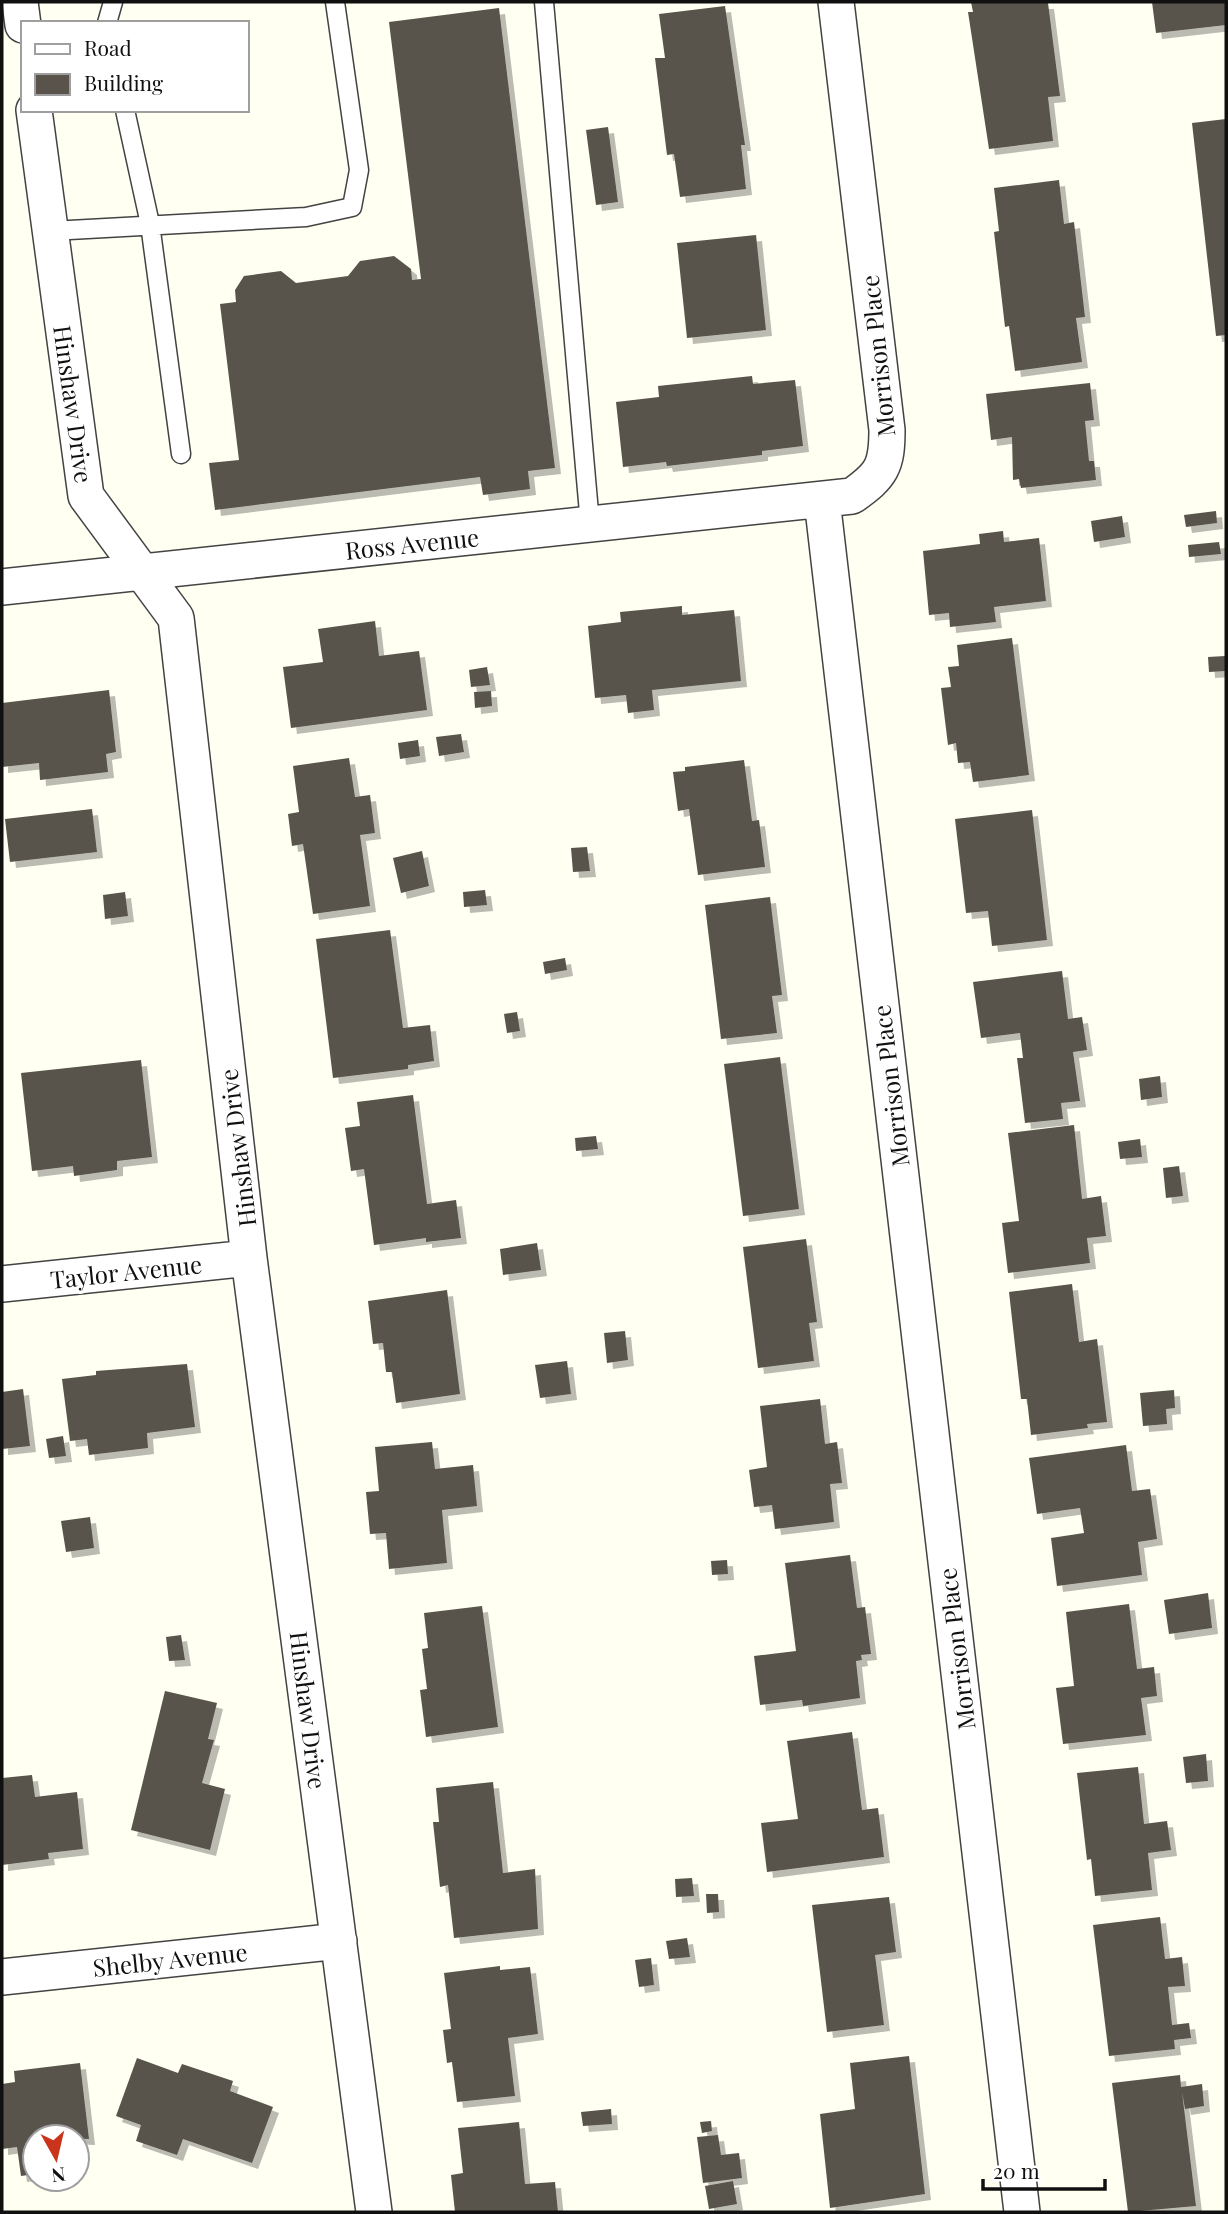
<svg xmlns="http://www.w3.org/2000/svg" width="1228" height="2214" font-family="'Playfair Display',serif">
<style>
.building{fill:#59534b;filter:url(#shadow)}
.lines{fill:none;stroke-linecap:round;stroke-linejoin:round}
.lane-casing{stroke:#434343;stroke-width:21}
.street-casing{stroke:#434343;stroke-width:38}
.lane{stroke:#fff;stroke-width:18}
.street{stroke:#fff;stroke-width:35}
.labels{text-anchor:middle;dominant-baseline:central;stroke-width:7;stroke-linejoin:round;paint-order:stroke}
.street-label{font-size:24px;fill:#101010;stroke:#fff}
</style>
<defs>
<filter id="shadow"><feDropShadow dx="6" dy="6" stdDeviation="0" flood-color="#0004"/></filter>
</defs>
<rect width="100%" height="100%" fill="#fffff2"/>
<!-- building -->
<path class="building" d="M971,2L1048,3L1060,96L1048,97L1053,141L989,149L968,12H973Z
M1152,2H1226V25L1156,33Z
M725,6L745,145H741L746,189L680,197L674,154L667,155L655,58H665L659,14Z
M499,8L555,468L528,471L530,489L483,495L480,477L215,510L209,463L239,460L220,304L236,302L235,290L244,276L281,271L296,283L348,276L360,261L394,256L411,269L412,280L421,279L389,22Z
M1226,119V335L1216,336L1192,123Z
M608,127L618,202L596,205L586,130Z
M1059,180L1064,224L1074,222L1085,317L1076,318L1082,362L1015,371L1009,326L1005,327L994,232L999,231L994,188Z
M756,235L766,330L687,338L677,243Z
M752,376L753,384L795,380L803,446L762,451V455L667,466L666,462L623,467L616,402L659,397L658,386Z
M1090,383L1094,420L1085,421L1089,461H1094L1096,480L1021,488L1019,479L1013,480L1012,437L991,440L986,394Z
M1216,511L1217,523L1186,527L1184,515Z
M1122,516L1125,537L1094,542L1091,521Z
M1003,531L1004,542L1039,538L1046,601L994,607L996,622L950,627L949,613L929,615L923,551L980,544L979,534Z
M1219,542L1221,554L1189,557L1188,545Z
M682,606V615L734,610L741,681L652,690L654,710L628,713L626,695L595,698L588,626L621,622L620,612Z
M375,621L379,656L419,651L427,710L291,728L283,667L323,662L318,629Z
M1012,638L1029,775L973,782L970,762L958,763L956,743L948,745L941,688L951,687L948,667L959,666L957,645Z
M1225,656L1226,671L1209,672L1208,657Z
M487,667L490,685L471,687L469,670Z
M109,690L116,752L106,754L108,772L40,780L39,763L2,767V703Z
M491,691L492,706L475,708L474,692Z
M461,734L464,752L439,756L436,737Z
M418,740L420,756L400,759L398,743Z
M349,758L355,797L370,795L375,833L360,835L370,906L313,914L303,844L292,846L288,814L299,812L293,766Z
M744,760L752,821L759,820L765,867L698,875L689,809L678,811L673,772L685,771V767Z
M92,809L97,852L10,862L5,819Z
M1032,810L1047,940L992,946L988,911L966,913L955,819Z
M587,847L590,871L573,872L571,848Z
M422,851L429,886L401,893L393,858Z
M485,890L487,905L464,907L463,892Z
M125,892L128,916L105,919L103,895Z
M770,897L782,995L772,996L777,1033L721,1039L705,905Z
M390,930L403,1028L430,1025L434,1061L408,1065V1069L333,1078L316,939Z
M565,958L567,970L545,974L543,962Z
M1062,971L1068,1019L1082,1017L1087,1050L1073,1052L1080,1101L1061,1103L1063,1119L1025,1123L1017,1058H1023L1020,1033L981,1038L973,982Z
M517,1012L520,1031L507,1033L504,1014Z
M780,1057L799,1209L743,1216L724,1064Z
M141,1060L152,1157L117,1161V1170L74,1176L73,1166L32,1171L21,1073Z
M1160,1076L1162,1097L1141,1100L1139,1079Z
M413,1095L427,1204L456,1200L461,1238L426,1242V1238L374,1245L364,1169L351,1171L345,1128L360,1126L357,1102Z
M1074,1125L1082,1199L1101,1196L1106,1236L1087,1238L1090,1263L1008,1273L1002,1223L1019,1221L1008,1133Z
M596,1136L598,1149L576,1151L575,1138Z
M1140,1139L1142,1157L1120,1159L1118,1142Z
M1179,1166L1183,1196L1166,1198L1163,1168Z
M806,1239L817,1322L809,1323L814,1361L758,1368L743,1247Z
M537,1243L541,1270L503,1275L500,1249Z
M1072,1284L1079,1342L1097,1339L1107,1422L1087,1424L1088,1428L1031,1435L1027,1399H1021L1009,1292Z
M447,1290L460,1394L396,1403L392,1372H386L383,1343L373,1344L368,1301Z
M625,1331L628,1360L607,1363L604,1333Z
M567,1361L571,1394L540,1398L535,1365Z
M187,1364L195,1427L147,1433L148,1448L89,1455L87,1439L70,1441L62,1379L96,1375V1371Z
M23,1389L30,1446L2,1449V1392Z
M1174,1390L1175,1408L1166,1409L1167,1424L1143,1426L1140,1393Z
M820,1399L825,1444L837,1442L842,1483L830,1484L834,1522L775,1529L772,1505L754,1507L749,1470L767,1467L760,1406Z
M63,1436L66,1456L49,1458L46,1439Z
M432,1442L435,1469L473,1465L477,1506L442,1510L447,1563L389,1569L386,1533L370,1534L366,1492L379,1491L375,1447Z
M1126,1445L1132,1491L1150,1489L1157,1539L1138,1542L1142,1575L1057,1586L1051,1538L1084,1533L1080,1508L1037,1514L1029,1458Z
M90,1517L94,1548L66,1552L61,1521Z
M850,1555L857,1608L865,1607L871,1654L861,1655L862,1660L856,1661L860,1698L803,1706L802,1700L760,1705L754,1656L796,1651L785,1563Z
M727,1560L728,1574L712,1575L711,1561Z
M1208,1593L1212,1628L1169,1634L1164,1600Z
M1129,1604L1137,1669L1154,1667L1157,1696L1141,1698L1146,1735L1063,1744L1056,1688L1074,1686L1066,1612Z
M482,1606L498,1727L426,1737L420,1690L427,1689L422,1649L428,1648L424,1613Z
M181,1635L185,1660L169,1661L166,1637Z
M165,1691L217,1703L208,1739L214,1740L202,1783L225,1789L210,1850L131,1830Z
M852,1732L862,1810L878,1808L884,1857L767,1872L761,1823L798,1819L787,1741Z
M1206,1754L1208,1781L1186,1783L1183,1757Z
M1138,1767L1144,1824L1167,1821L1171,1850L1148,1853L1152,1890L1095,1896L1091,1859L1087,1860L1077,1773Z
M32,1775L35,1797L77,1792L83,1849L48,1853L49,1859L2,1865V1778Z
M493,1782L503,1873L535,1869L538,1929L454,1938L448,1885L440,1887L433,1822H439L436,1788Z
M692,1878L694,1896L676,1897L675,1879Z
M706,1894H718L719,1912L707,1913Z
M889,1897L896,1952L875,1955L884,2025L827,2032L812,1905Z
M1160,1917L1165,1959L1182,1957L1185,1986L1168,1987L1172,2025L1189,2023L1191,2038L1174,2040L1175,2049L1109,2056L1093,1925Z
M687,1938L690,1957L669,1959L666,1941Z
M651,1958L654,1985L639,1987L635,1960Z
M500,1966V1970L530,1967L538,2034L508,2038L515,2096L457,2102L452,2062L447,2063L443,2030L451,2029L444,1973Z
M909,2056L925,2194L830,2208L820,2114L855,2109L850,2063Z
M137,2058L178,2073L182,2064L233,2081L230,2091L273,2107L252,2163L183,2139L177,2155L136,2141L141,2125L116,2116Z
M80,2063L89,2139L35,2137V2174L21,2176L17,2147L2,2149V2084L15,2082L14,2071Z
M1180,2075L1181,2087L1202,2084L1204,2106L1185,2109L1182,2092L1196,2206L1128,2212L1112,2083Z
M611,2109L612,2124L583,2126L581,2112Z
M711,2121L712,2131L702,2133L700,2122Z
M519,2122L525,2184L555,2182L558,2212H455L451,2175L463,2173L458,2128Z
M718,2135L721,2155L739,2153L742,2178L703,2183L697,2137Z
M733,2181L737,2204L709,2209L705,2186Z"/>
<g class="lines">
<defs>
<path id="lane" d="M544,2L590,524
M107,23L113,2
M125,110L150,224L181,454
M51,231L306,217L352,207L359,170L335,2"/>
<path id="street" d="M20,2L23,25
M34,110L86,496L176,618L249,1258L374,2212
M822,500L1022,2212
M2,587L852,496C882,475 887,466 887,430L836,2
M2,1284L249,1258
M2,1977L339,1941"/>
</defs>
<!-- lane casing -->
<use href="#lane" class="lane-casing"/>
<!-- street casing -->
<use href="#street" class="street-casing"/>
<!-- lane -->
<use href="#lane" class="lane"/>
<!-- street -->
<use href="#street" class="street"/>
</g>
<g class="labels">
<!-- street labels -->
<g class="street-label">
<text transform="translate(877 356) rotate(-96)">Morrison Place</text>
<text transform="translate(74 404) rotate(82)">Hinshaw Drive</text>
<text transform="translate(412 543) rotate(-6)">Ross Avenue</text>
<text transform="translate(890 1086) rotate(-97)">Morrison Place</text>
<text transform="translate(237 1148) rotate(-97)">Hinshaw Drive</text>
<text transform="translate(126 1271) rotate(-6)">Taylor Avenue</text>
<text transform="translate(956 1649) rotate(-97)">Morrison Place</text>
<text transform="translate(309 1710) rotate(83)">Hinshaw Drive</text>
<text transform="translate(170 1959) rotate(-6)">Shelby Avenue</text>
</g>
</g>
<!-- border -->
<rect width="1228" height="2214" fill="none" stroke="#101010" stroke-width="7"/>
<!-- legend -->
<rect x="21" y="21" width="228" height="91" fill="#ffffff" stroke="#9f9f9f" stroke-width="2"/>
<rect x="35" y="44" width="35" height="10" fill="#ffffff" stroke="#9f9f9f" stroke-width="2"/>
<text x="84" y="56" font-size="21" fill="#101010">Road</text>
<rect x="35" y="74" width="35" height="21" fill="#59534b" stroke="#9f9f9f" stroke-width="2"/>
<text x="84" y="91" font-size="21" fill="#101010">Building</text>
<!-- north arrow -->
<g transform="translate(56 2158) rotate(172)"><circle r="33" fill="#ffffff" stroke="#9f9f9f" stroke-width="2"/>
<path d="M0-5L12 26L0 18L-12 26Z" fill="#cb341c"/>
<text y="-10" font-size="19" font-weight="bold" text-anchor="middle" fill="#101010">N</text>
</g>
<!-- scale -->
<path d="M983 2179v10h122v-10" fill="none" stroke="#101010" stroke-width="3.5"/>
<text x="993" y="2179" font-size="21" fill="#101010" stroke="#ffffff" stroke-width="5" paint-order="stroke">20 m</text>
</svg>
